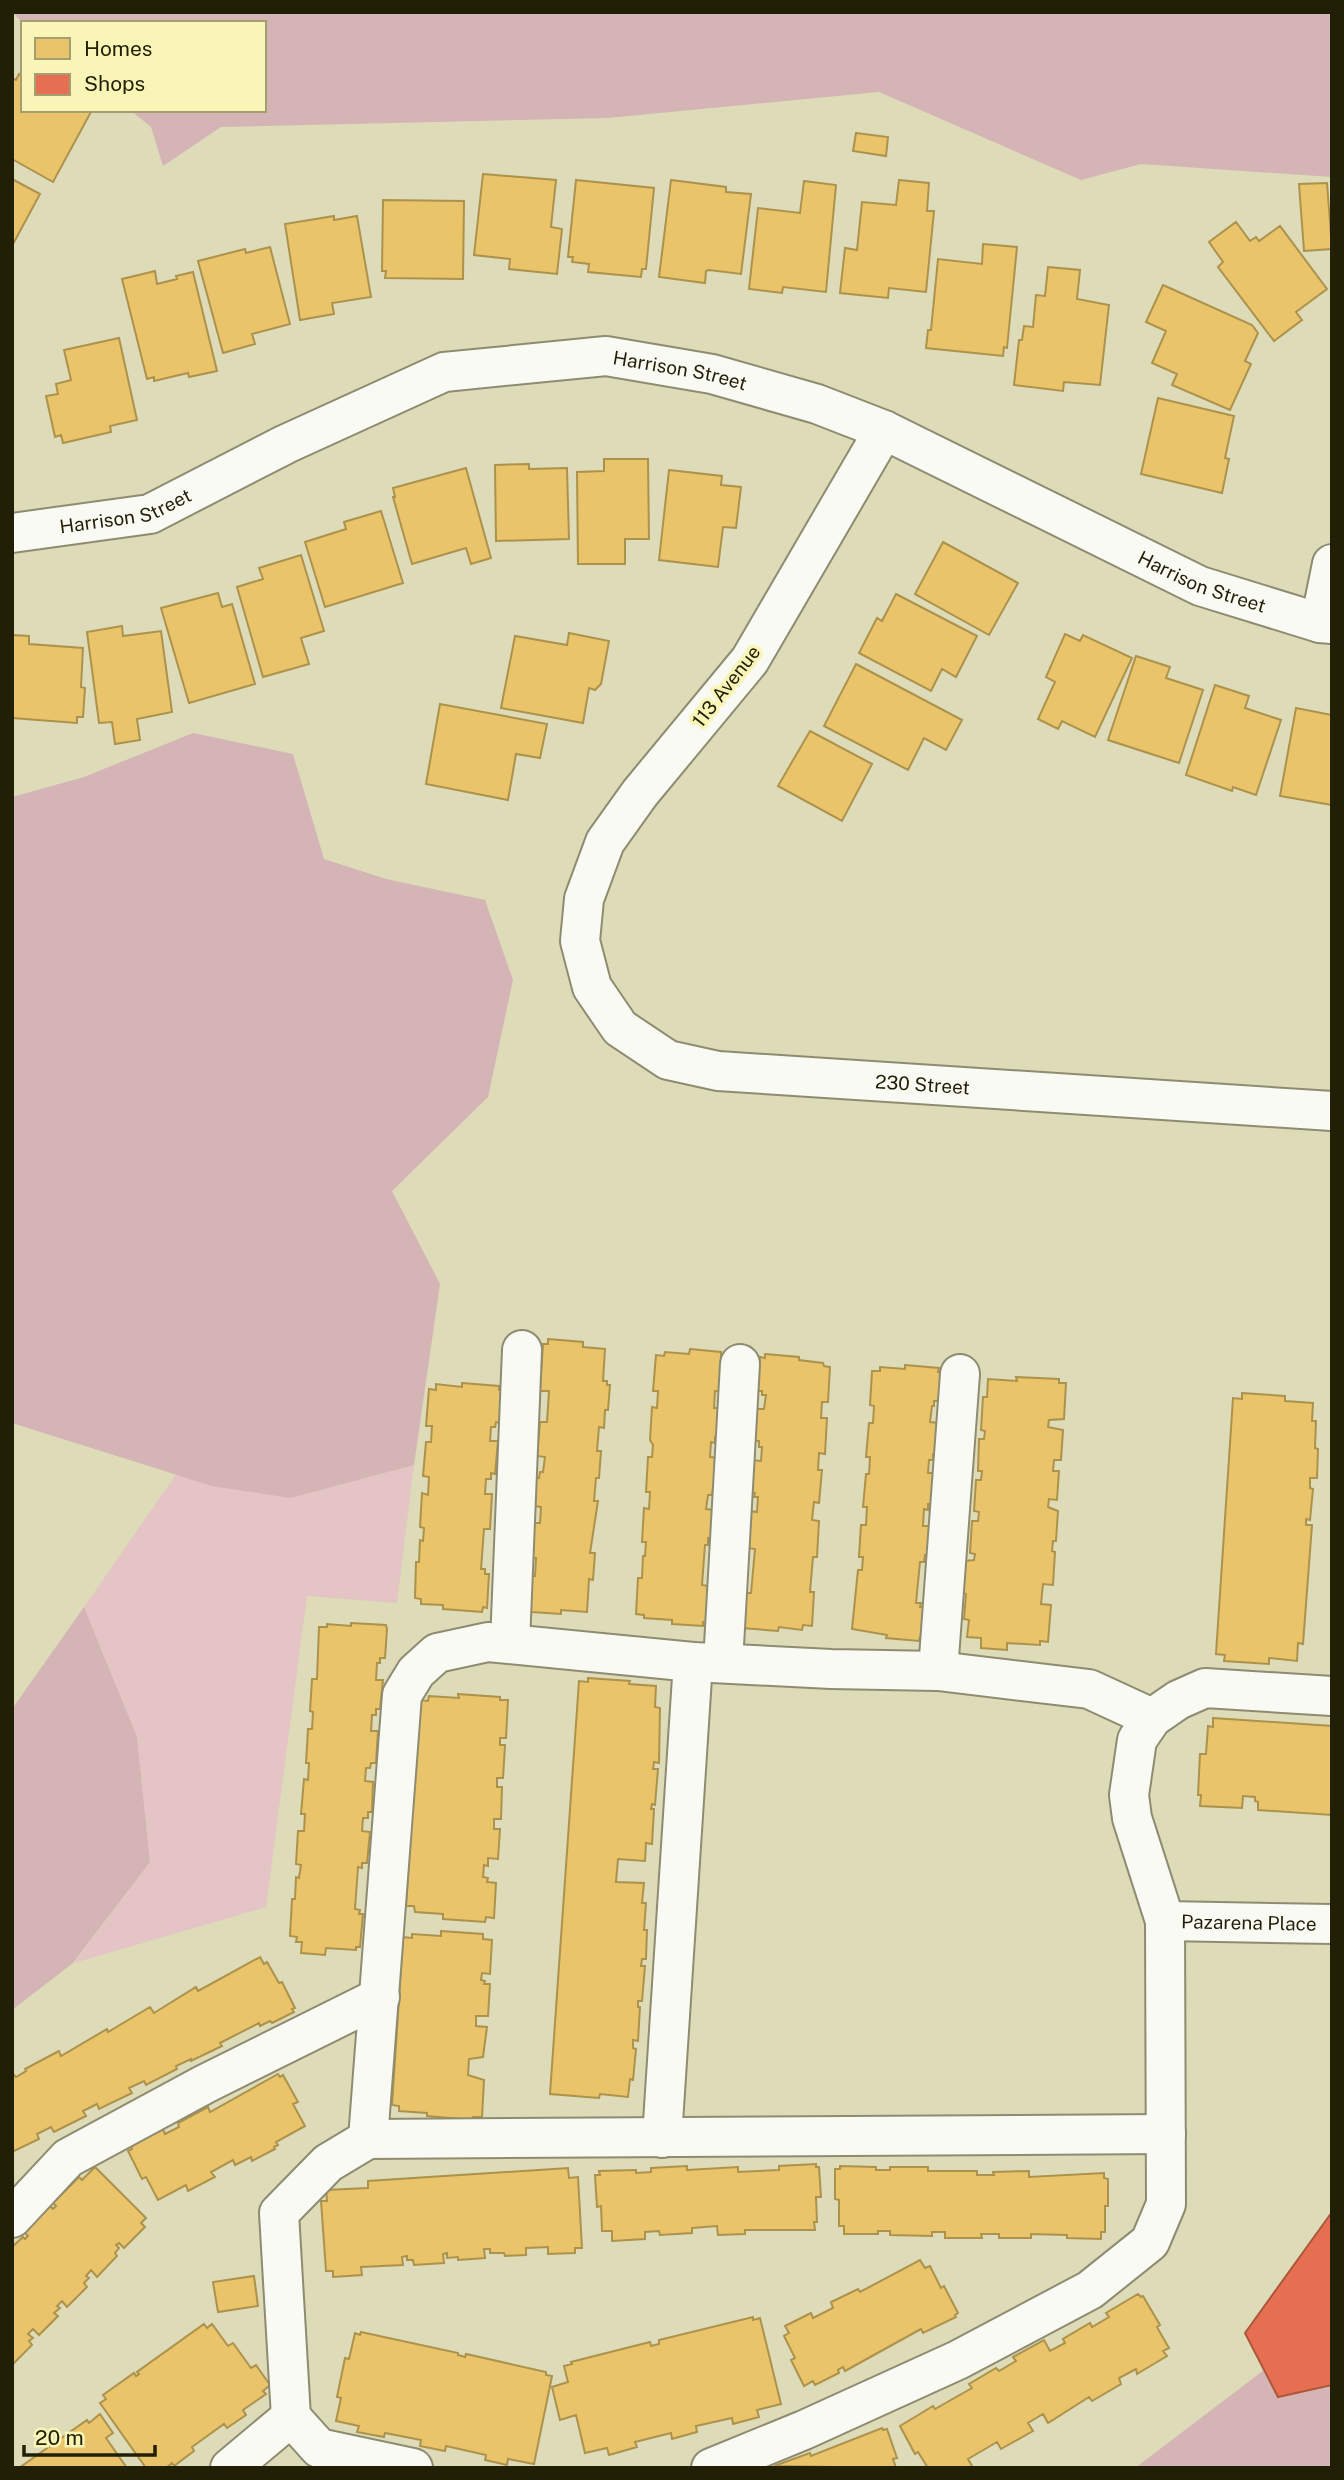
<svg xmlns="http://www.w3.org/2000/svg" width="1344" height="2480" font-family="'Public Sans',sans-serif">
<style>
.green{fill:#e4c4c5}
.forest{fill:#d5b4b6}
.homes{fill:#e9c46a;stroke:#ad924c;stroke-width:2}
.shops{fill:#e76f51;stroke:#ac573a;stroke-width:2}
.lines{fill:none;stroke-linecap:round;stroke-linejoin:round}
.minor-casing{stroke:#8e8c70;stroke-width:42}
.minor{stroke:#fafaf4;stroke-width:38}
.labels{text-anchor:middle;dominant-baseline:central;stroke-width:7;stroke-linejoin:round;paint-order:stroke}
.street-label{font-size:19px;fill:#211f06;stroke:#f9f5b6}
</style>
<rect width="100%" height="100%" fill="#dddbb8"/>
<!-- green -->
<path class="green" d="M414,1465L397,1603L307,1596L266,1907L74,1963L150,1862L137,1737L84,1607L177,1473L291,1498Z"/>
<!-- forest -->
<path class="forest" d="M12,12H1332V177L1141,164L1081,180L879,92L608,118L221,127L163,166L151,127L130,110H264V23H23Z
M193,733L293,754L324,859L386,879L485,900L513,980L488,1097L392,1191L440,1284L414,1465L291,1498L212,1486L12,1423V797L84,777Z
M84,1607L137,1737L150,1862L73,1963L12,2010V1709Z
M1264,2370L1278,2397L1332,2385V2468H1135Z"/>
<!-- homes -->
<path class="homes" d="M19,74L23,76V110H92L53,182L12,159V78L16,80Z
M856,133L888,137L886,156L853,151Z
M483,174L556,180L551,227L562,229L557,274L509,269L510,259L474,255Z
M12,179L40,194L12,246Z
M576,180L654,188L646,269H642L641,277L588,272L589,264L572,262L573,257H568Z
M671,180L726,187V192L751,194L741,274L709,270L706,271L705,283L659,277Z
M899,180L929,183L927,211H934L926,292L889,288L888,298L840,293L845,248L857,250L862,202L896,205Z
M804,181L836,185L826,292L783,287L782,293L749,289L758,208L800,213Z
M1327,183L1332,249L1304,251L1299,184Z
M383,200L464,201L463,279L385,278L386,271H382Z
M334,216V220L357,216L371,297L332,303L334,314L300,320L285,224Z
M1236,222L1250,241L1256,237L1259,241L1280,226L1327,289L1296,312L1302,320L1274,341L1218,267L1223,262L1209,242Z
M983,244L1017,247L1007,348L1004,347L1003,356L926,348L928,330H931L938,259L982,264Z
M270,247L290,324L252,334L255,344L223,353L198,261L245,249L246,253Z
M1048,267L1080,270L1077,299L1109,305L1100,385L1064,382L1063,391L1014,385L1019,340H1022L1024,326L1033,327L1036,295L1045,296Z
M155,271L157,284L177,279L176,276L193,272L217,371L189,377L188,373L154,381V377L147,379L122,279Z
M1163,285L1252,325L1258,333L1245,361L1251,364L1230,410L1172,385L1177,374L1152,363L1166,331L1146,322Z
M119,338L137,420L110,426L111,432L63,443L61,435L55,437L46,396L58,394L56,384L71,380L64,350Z
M1158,398L1234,416L1225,458L1229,459L1222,493L1141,474Z
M604,459H648L649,539H625V564H578L577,472L604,471Z
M529,464V469L567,468L569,539L496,541L495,465Z
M466,468L491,558L471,564L466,548L412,564L393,497H395L393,488Z
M669,470L722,476L721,485L741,487L736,528L723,527L718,567L659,560Z
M381,511L403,583L325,607L305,542L346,529L344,522Z
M943,542L1018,583L989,635L915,594Z
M301,555L324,631L301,638L309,664L263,677L237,587L263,579L259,568Z
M218,593L222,607L232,604L255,684L189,703L161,608Z
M896,594L977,636L956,677L942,669L931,691L859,653L877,618L882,621Z
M122,626L123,636L161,631L172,712L137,719L140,740L115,744L112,722L99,723L87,632Z
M569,633L609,641L601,684L595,690L589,688L583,723L501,708L515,636L567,645Z
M1065,634L1080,641L1083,635L1132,658L1095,737L1062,721L1058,729L1038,719L1055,682L1046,677Z
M12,635L29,636V644L83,648L81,687L85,688L83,717H77V723L12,718Z
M1136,656L1170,667L1166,678L1203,690L1179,763L1108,740Z
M856,664L962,720L946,750L924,738L908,770L824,726Z
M1215,685L1249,696L1245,708L1281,720L1256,795L1233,787L1232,791L1186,775Z
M440,704L547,724L540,758L516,754L508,800L426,784Z
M1296,708L1332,715V805L1280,796Z
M810,731L872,764L842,821L778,786Z
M548,1339L583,1342V1347L605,1349L603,1381H607V1385H610L608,1410H605L604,1428L599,1427L597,1451H601L599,1478H596L594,1501H598L590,1553H595L593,1580L589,1579L587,1612L561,1610V1614L531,1612L527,1606L528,1576H535L536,1558H529L531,1523H540L541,1507L533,1506L534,1477L539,1478L540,1472H543L545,1457L537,1456L540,1422H547L549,1391H540L543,1344H548Z
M690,1349L721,1352V1357H727L724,1392L715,1391L714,1408H722L720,1437H715V1443L711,1442L710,1457L720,1458L717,1490L713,1489L712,1495H708L706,1509L715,1510L713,1539L708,1538V1545H705L702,1585L708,1586L707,1591H710L708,1622H703V1626L672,1624V1620L644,1618V1615L636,1614L638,1578H642L643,1556H645L646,1542H642L644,1508L649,1509L650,1492H646L648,1457H652L653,1445L650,1440L652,1407L657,1408L658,1391H653L656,1355L664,1356L665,1352L689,1354Z
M765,1354L799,1357V1360L823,1363L824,1366L830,1367L828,1402H822L821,1418H827L825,1454L819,1453L818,1470H822L819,1503L814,1502L812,1520L819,1521L817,1557H813L810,1592H814L812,1626L803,1625L802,1630L779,1627L778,1631L742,1628L745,1593H751L755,1549L747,1548L750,1511L757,1512L758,1497H754L755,1493L750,1491L753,1460L761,1461L762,1447H759V1441H755L757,1409H764L766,1395H762V1391H757L760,1357L765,1358Z
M905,1365L939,1368L938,1372H942L940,1401H934V1406H932L930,1422L939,1423L936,1454H933V1460H929L928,1473H936L934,1504H928V1510L924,1509L923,1526H932L929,1555H925L924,1562H920L916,1603H921L920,1607H926L923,1638L920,1637L919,1641L886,1638L887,1635L852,1629L858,1570H862L863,1557H859L861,1525H866L867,1507H863L866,1474H869L870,1457H866L869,1423H873L874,1406L870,1405L872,1371H880V1367L905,1369Z
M1016,1377L1059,1379V1383H1066L1064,1419L1049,1420L1048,1427L1063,1430L1061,1460H1054L1053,1471H1059L1057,1500L1049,1499L1048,1507L1058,1511L1056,1541H1053L1052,1551L1055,1552L1053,1585L1043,1584L1041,1604L1051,1605L1048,1642L1040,1641V1645L1007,1643V1650L981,1648V1638L967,1637L969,1620L964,1619L966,1594L963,1593L965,1561L974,1560L975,1554L970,1553L972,1521H978L979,1512L974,1511L976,1480H981L982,1471H978L979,1439H984L985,1431L981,1430L983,1397H987L988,1379L1017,1381Z
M462,1383L499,1386V1390H503L500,1423L496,1422L495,1427H491L490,1441H498L495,1474L491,1473V1479H486L485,1494H492L490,1529H484L481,1569H485V1574H489L487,1608L483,1607L482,1612L443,1609V1605L421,1604V1599L415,1598L416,1562H419L420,1540L423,1541L424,1528L420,1527L422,1493L428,1495L429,1477L423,1476L426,1442H431L432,1426H426L429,1389L436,1390V1384L462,1387Z
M1242,1393L1285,1396V1401L1313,1403L1312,1421H1316L1315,1448L1318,1449L1317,1478H1310V1488L1313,1489L1310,1520L1306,1519V1525H1312L1303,1644L1298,1643L1297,1661L1269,1658V1664L1224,1661L1225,1655L1216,1654L1233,1398L1242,1399Z
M351,1623L386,1625L387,1629L385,1658H380V1663H377L376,1680H383L380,1709H376V1715H372L371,1731H378L376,1763H371L370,1768H366L365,1781L373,1782L372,1812H368V1818H363L362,1831L370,1832L367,1863H362V1868L358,1867L355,1909L360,1910L359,1914H363L360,1947H356V1950L326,1948L325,1955L301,1953L302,1942H296L297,1937L290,1936L292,1899H295L296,1877L299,1878L301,1865L296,1864L298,1831H304L305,1814H301L304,1779L308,1780L309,1763H306L308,1729H312L313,1712L310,1711L312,1679H317L319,1627H327V1624L351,1626Z
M588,1678L630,1681L629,1684L656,1686L655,1707L660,1708L659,1763L654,1762L653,1769H658L655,1805L652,1804L651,1809H654L652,1844L646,1843L645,1861L618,1859L616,1882L644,1883L642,1903H646L644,1930H647L646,1959H642L641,1966H645L642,2001H638V2007H640L638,2041L633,2040V2048L636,2049L633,2080L630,2079L628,2097L600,2094L599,2098L550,2094L579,1681L588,1682Z
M458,1694L500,1697V1700H508L506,1738H500V1745H505L503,1778H497V1787H502L501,1819H494V1829H500L498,1859L488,1858V1866L484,1865L483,1877L488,1878L487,1882L496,1883L494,1918L486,1917L485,1922L443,1919V1914L415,1912L414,1906H406L419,1700L428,1701L429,1696L459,1698Z
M1213,1718L1332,1726V1815L1258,1810V1802L1255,1801V1797L1243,1796L1242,1808L1200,1806L1201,1795H1198L1200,1754H1206L1208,1726L1213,1727Z
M441,1931L483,1934V1939L492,1940L490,1974L482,1973L481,1980L485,1981L484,1984H490L488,2016H476V2026L487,2027L483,2057L469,2059L468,2075L484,2080L482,2117H473V2120L427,2116V2113L399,2111V2106L392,2105L403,1937L412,1938V1934L441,1936Z
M260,1957L264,1964L267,1962L279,1983L282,1982L295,2008L292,2009L294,2012L272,2023L270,2021L260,2026L259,2023L220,2043L222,2046L191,2061V2059L176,2066L177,2069L146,2085L144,2081L129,2088L132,2093L99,2109L97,2104L83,2111L86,2116L54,2132L51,2127L37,2134L39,2139L12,2152V2073L16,2077L26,2071L25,2069L59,2051L61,2056L107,2029L108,2032L150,2007L154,2013L196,1987L198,1991Z
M278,2074L280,2077L283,2075L298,2102L293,2104L305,2126L276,2142L278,2145L274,2147L275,2149L252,2161L251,2157L235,2165L233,2160L211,2172L215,2177L188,2191L186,2185L158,2200L146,2177L142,2179L128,2151L132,2149L131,2146L163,2129L165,2134L179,2127L178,2123L208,2107L210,2112Z
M816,2164V2167H819L821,2197H816L817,2222H814L815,2230H745V2234L718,2235L717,2226L692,2228V2233L660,2235L659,2231L645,2232V2239L612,2241V2231H602L601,2206L597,2207L595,2175H600L599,2171L636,2170V2173L651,2172V2168L687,2166V2170L738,2167V2172L779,2170V2166Z
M840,2166L876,2167V2170H890V2167H928V2171H977V2175H994L993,2172L1029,2171V2177L1104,2173V2178L1108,2179V2206H1105V2232H1101V2239L1067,2238V2235L1031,2234V2238H999V2234H981L982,2238H945V2232H932V2236L890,2235V2231H878V2234H844V2226H839V2200L835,2199V2169H840Z
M95,2167L146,2218L141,2223L145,2227L124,2248L119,2243L116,2245L119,2248L115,2253L117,2256L97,2277L91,2270L86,2276L89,2278L84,2283L87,2287L67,2307L62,2301L57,2306L60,2308L54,2313L58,2316L39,2335L33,2329L28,2334L33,2338L29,2341L32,2345L12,2365V2247L23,2237L25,2239L28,2236L24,2232L50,2206L53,2209L56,2206L53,2203L79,2177L82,2180Z
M568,2168L569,2178L578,2177L582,2248H575V2253L548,2254V2247L526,2248V2255L505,2256L504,2253H490V2249H484L485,2258L458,2260V2257L447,2258V2253L443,2254L444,2263L414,2265L413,2260H407V2256L402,2257L403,2265L361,2267L362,2275L333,2277V2271H326L321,2201H327L326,2190L368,2188V2181Z
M920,2260L925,2268L930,2266L941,2288L944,2286L958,2313L955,2315L956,2317L923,2333L921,2329L845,2371L843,2367L838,2370L839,2373L815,2385L813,2381L804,2386L791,2360L795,2358L784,2336L789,2333L785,2326L811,2313L813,2318L833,2308L831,2302L858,2289L860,2292Z
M254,2276L258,2306L218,2312L213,2282Z
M1138,2294L1141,2297L1143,2296L1160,2325L1157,2327L1169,2348L1163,2351L1167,2356L1137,2374L1136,2369L1119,2378L1121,2384L1092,2401L1089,2397L1048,2423L1043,2414L1028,2423L1033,2431L1001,2449L997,2442L968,2459L972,2466L969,2468H928L918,2452L915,2454L900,2426L933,2406L935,2409L972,2388L969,2384L996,2368L999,2371L1016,2361L1013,2357L1044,2340L1050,2351L1065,2343L1063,2339L1090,2323L1092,2327L1109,2317L1106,2313Z
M753,2317V2320L760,2318L781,2404L757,2410L759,2417L733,2424L732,2418L696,2426L697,2432L672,2439L671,2433L635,2442L637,2447L609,2455L607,2448L585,2453L576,2415L560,2420L552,2387L568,2382L564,2366L572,2364L571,2362L650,2342L651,2346L659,2344V2340Z
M204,2324L207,2328L212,2324L228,2346L233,2343L251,2368L256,2365L270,2385L263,2391L266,2394L243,2410L246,2415L227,2428L224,2424L192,2447L194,2451L174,2466L172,2463L166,2468H146L100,2403L106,2399L103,2395L134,2373L136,2376L139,2374L137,2372Z
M361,2332L458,2353V2355L465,2357L466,2354L546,2372V2375L552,2376L534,2464L508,2459L507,2465L485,2460L486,2455L446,2446L445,2451L420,2446L421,2440L385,2433L384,2437L357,2432L359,2426L336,2421L341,2398L337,2397L345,2358L349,2359L355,2333L360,2335Z
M100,2414L113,2433L106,2438L127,2468H19L87,2420L89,2423Z
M882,2428L883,2430L887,2429L897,2458L893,2459L896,2468L774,2466L810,2453L811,2456Z"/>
<!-- shops -->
<path class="shops" d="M1332,2212V2385L1278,2397L1245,2333Z"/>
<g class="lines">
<defs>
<g id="minor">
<path id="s1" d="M884,430L750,660L640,793L605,842L584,899L580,941L592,987L620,1028L668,1060L718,1071L1332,1111"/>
<path id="s2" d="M12,533L150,514L286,444L444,372L606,356L712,374L817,404L884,430L1200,586L1320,623L1332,624"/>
<path d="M1320,623L1332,564"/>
<path d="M510,1643L522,1350"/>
<path d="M723,1663L740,1364"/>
<path d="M938,1671L960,1374"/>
<path id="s3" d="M1165,1921L1332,1924"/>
<path d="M662,2138L693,1662"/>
<path d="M368,2139L402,1695L416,1672L437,1653L488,1642L693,1662L831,1669L938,1671L1089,1689L1152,1718"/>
<path d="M12,2218L68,2158L205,2084L380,1997"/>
<path d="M230,2468L291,2417"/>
<path d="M413,2468L319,2448L291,2417L279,2213L328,2163L368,2139L1166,2134"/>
<path d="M711,2468L804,2430L958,2360L1090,2290L1150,2242L1166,2204L1165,1921L1132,1818L1129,1795L1137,1740L1152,1718L1178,1700L1205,1688L1332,1696"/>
</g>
</defs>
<!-- minor casing -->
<use href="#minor" class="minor-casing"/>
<!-- minor -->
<use href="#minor" class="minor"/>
</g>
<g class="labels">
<!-- street labels -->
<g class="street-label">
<text stroke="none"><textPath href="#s2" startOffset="704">Harrison Street</textPath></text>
<text stroke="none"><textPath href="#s2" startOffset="116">Harrison Street</textPath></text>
<text stroke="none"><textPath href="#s2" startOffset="1270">Harrison Street</textPath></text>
<text transform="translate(726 686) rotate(-52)">113 Avenue</text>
<text stroke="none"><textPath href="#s1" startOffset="1013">230 Street</textPath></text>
<text stroke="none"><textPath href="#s3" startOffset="84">Pazarena Place</textPath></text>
</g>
</g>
<!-- border -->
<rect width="1344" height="2480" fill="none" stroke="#211f06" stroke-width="28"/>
<!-- legend -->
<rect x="21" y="21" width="245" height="91" fill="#f9f5b6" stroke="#a39f70" stroke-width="2"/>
<rect x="35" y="38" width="35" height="21" fill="#e9c46a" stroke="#a39f70" stroke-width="2"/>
<text x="84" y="56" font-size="21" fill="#211f06">Homes</text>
<rect x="35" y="74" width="35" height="21" fill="#e76f51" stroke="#a39f70" stroke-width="2"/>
<text x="84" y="91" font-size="21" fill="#211f06">Shops</text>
<!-- scale -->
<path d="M24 2445v10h131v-10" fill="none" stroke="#211f06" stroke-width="3.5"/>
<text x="35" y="2445" font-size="21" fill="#211f06" stroke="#f9f5b6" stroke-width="5" paint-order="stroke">20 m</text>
</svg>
